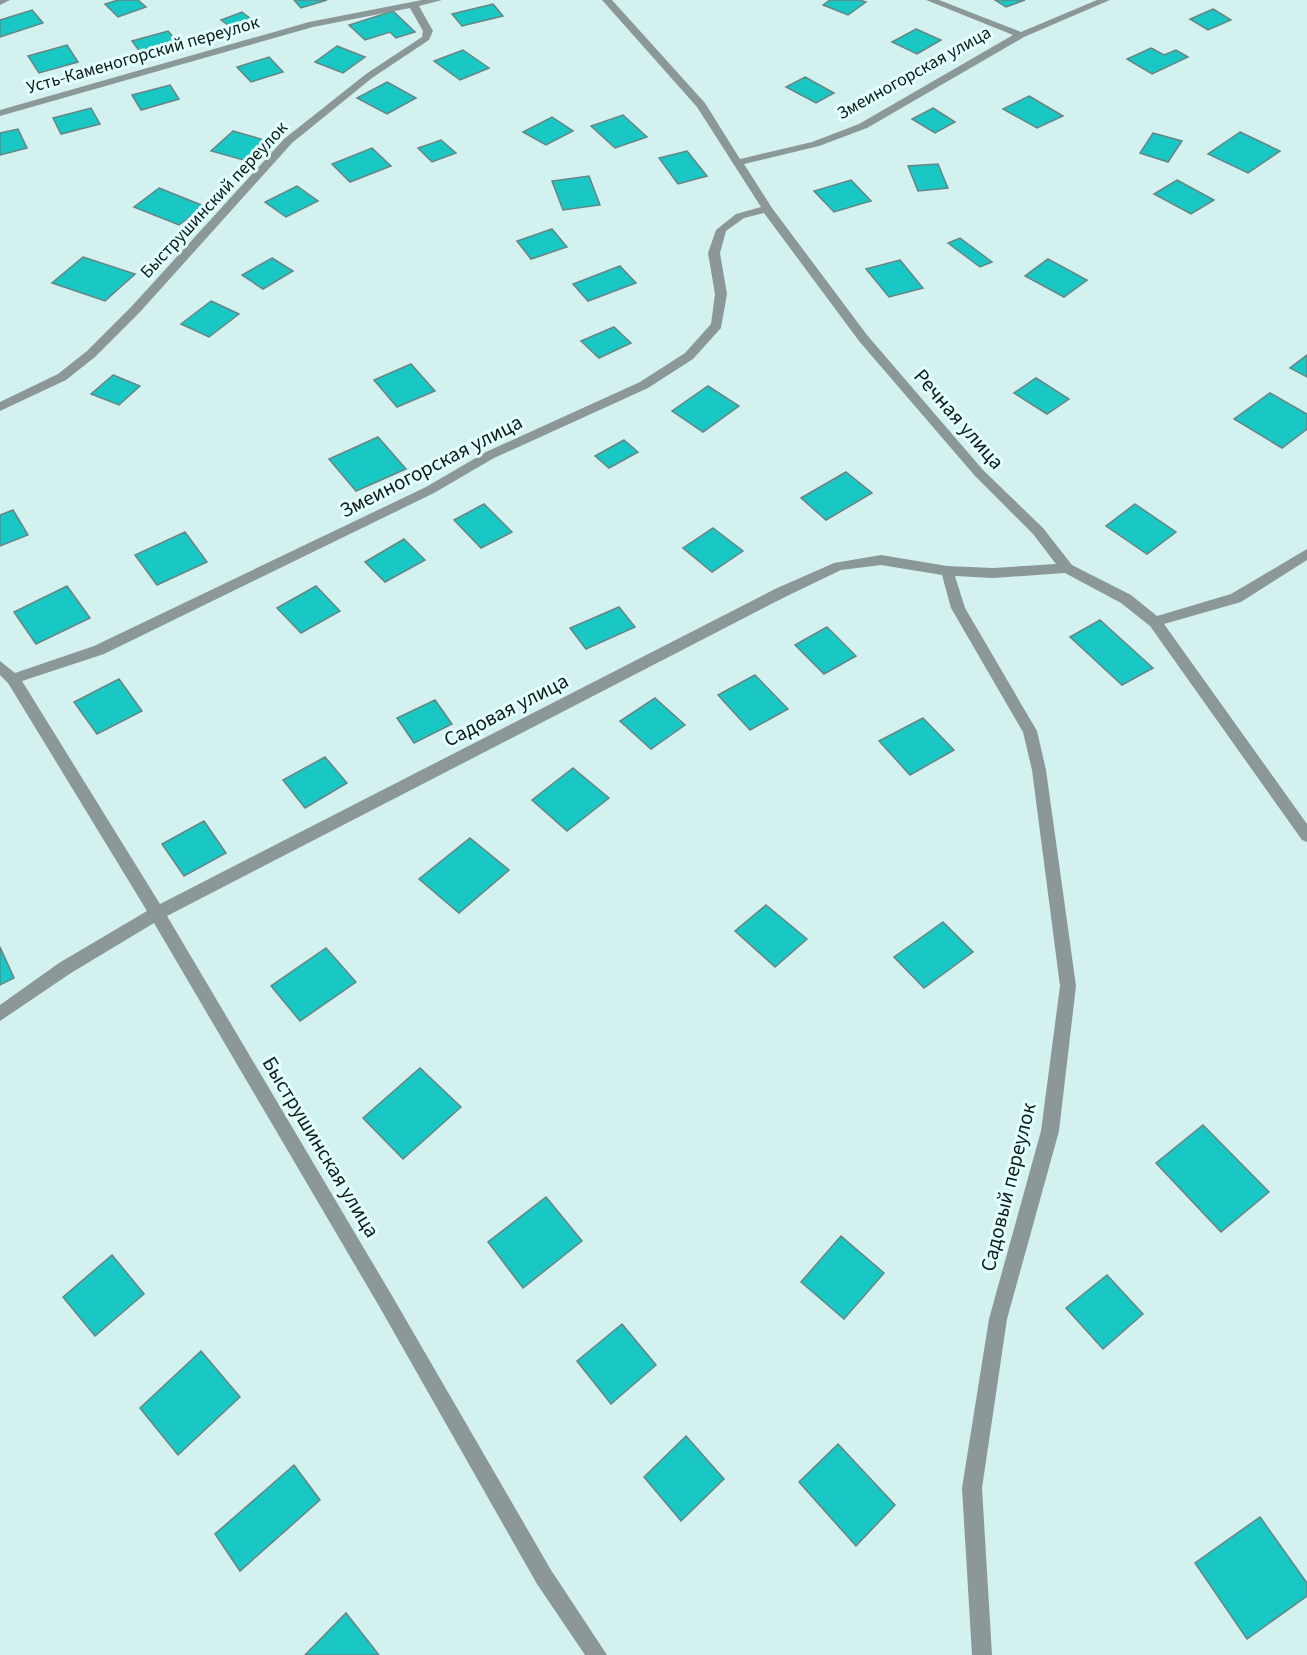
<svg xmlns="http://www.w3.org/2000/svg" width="1307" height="1655" font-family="'Source Sans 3',sans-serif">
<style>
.building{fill:#19c8c4;stroke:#688483;stroke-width:1.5}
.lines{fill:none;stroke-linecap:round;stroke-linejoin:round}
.minor{fill:#8b9897;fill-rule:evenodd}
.labels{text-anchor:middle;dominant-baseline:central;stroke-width:6;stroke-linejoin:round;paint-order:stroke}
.far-street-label{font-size:18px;fill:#101b1a;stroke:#e0fffd}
.street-label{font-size:21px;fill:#101b1a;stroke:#e0fffd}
</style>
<rect width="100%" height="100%" fill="#d3f1ef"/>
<!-- building -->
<path class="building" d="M118,0H138L146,7L118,17L105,4Z
M294,0H327L301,8Z
M830,0H860L866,2L848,15L823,5Z
M995,0H1025L1006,7Z
M493,4L503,16L462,26L452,14Z
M1213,9L1231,20L1208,30L1190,19Z
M32,10L43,23L0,37V20Z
M393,11L415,32L396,38L390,32L365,40L349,25Z
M242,12L256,23L235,30L221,20Z
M916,29L941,40L917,54L892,42Z
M168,31L180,45L143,56L132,41Z
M67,45L78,62L39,73L28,56Z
M337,46L365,57L343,73L315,62Z
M1151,48L1164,55L1176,50L1188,57L1152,74L1127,59Z
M463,50L489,68L460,80L434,61Z
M269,57L283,72L251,82L237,67Z
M805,77L834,93L816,103L786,87Z
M387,82L416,98L387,114L357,98Z
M170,85L179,99L141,110L132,95Z
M1029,96L1063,116L1037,128L1003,109Z
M91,108L100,124L61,134L53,118Z
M933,108L955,122L935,133L912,119Z
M623,115L647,137L615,148L591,126Z
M552,117L573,131L546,145L523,132Z
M18,129L27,148L0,155V133Z
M233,131L268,141L247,161L211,151Z
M1240,132L1280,151L1248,173L1208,154Z
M1153,133L1182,141L1168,162L1140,153Z
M441,140L456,153L432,162L418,148Z
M372,148L391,166L350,182L332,164Z
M687,151L707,176L678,184L659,158Z
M938,164L948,188L918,191L908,166Z
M589,176L600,205L563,210L552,181Z
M851,180L871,201L834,212L814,191Z
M1177,180L1214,200L1191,214L1154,194Z
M297,186L318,201L286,217L265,202Z
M159,188L204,206L179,225L134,207Z
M552,229L567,247L531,259L517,241Z
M960,238L992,262L980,267L948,243Z
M83,257L135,274L105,301L52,283Z
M272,258L293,271L263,289L242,275Z
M1048,259L1087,280L1064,297L1025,276Z
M900,260L923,288L889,297L866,269Z
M620,266L636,283L588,301L573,284Z
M211,301L239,314L209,337L181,324Z
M614,327L631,343L599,358L581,341Z
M1307,355V377L1290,368Z
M411,364L435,391L397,407L374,380Z
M113,375L140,386L119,405L91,394Z
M1036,378L1069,399L1047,414L1014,393Z
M708,386L739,406L703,432L672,411Z
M1270,393L1307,414V429L1282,448L1234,419Z
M378,437L406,469L356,491L329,459Z
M624,440L638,452L609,468L595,456Z
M846,472L872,493L826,520L801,498Z
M484,504L512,532L481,548L454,520Z
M1135,504L1176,532L1147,554L1106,526Z
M13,510L28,535L0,546V515Z
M713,528L743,551L712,572L683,548Z
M185,532L207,562L157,585L135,555Z
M404,539L425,560L385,582L365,562Z
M67,586L90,618L36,644L14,612Z
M316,586L340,611L301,633L277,608Z
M619,607L635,627L586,649L570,628Z
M1100,620L1153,668L1122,685L1070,637Z
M827,627L856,656L824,674L795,645Z
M755,675L788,709L750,730L718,695Z
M119,679L142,711L97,734L74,702Z
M655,698L685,725L651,749L620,721Z
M435,700L452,724L414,743L397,718Z
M923,718L954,750L910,775L879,741Z
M325,757L347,783L305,808L283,780Z
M573,768L609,798L567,831L532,800Z
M204,821L226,853L184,876L162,844Z
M470,838L509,870L459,913L419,879Z
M766,905L807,939L775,967L735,931Z
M943,922L973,952L924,988L894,957Z
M0,947L14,978L0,985Z
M326,948L356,982L300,1021L271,986Z
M420,1068L461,1107L403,1159L363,1118Z
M1203,1125L1269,1192L1221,1232L1156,1163Z
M546,1197L582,1241L523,1288L488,1242Z
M841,1236L884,1273L844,1319L801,1282Z
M112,1255L144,1294L95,1336L63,1297Z
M1107,1275L1143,1314L1103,1349L1066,1308Z
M622,1324L656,1365L611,1404L577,1361Z
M201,1351L240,1397L178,1455L140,1408Z
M686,1436L724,1479L681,1521L644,1477Z
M838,1444L895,1505L856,1546L799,1482Z
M294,1465L320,1500L240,1571L215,1534Z
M1260,1517L1307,1583V1596L1247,1639L1195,1563Z
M346,1613L379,1655H305Z"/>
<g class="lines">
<!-- minor -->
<path class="minor" d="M0,0H10L0,5Z
M422,0H442L419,6L433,31L429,40L372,78L292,143L140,312L95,357L66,380L0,411V402L58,374L87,351L132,306L284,139L366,74L422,37L423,31L410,8L313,27L0,116V110L309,22Z
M602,0H612L705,103L740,159L812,142L859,124L1013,35L926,0H939L1021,32L1097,0H1110L1024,37L867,128L819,146L744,164L772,208L867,335L983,470L1043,528L1072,565L1131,595L1157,616L1231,594L1307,549V560L1241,602L1164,624L1307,824V842L1302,840L1150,626L1121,603L1065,573L993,578L955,576L965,608L1037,731L1046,770L1076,986L1059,1131L1007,1319L982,1488L992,1655H972L962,1488L989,1319L1041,1131L1060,986L1032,770L1023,732L951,608L942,575L881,565L841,570L785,597L167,916L391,1294L551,1570L607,1655H585L537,1584L379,1306L154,923L71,973L0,1021V1005L59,963L147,911L8,683L0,675V661L15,673L94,646L426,487L486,452L640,382L685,353L711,324L715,294L708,253L716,230L736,214L761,207L697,107ZM764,213L859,341L975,476L1033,534L1056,564L993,568L947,566L881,555L834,563L775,589L160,904L22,681L104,654L434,493L494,458L648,388L693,359L721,328L727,294L720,253L726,231L744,218Z"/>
</g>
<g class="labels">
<!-- far-street labels -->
<g class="far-street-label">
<text transform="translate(143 55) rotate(-16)">Усть-Каменогорский переулок</text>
<text transform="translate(914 73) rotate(-29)">Змеиногорская улица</text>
<text transform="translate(214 200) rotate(-47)">Быструшинский переулок</text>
</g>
<!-- street labels -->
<g class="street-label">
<text transform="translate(959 419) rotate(49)">Речная улица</text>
<text transform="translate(431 466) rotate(-27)">Змеиногорская улица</text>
<text transform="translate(506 710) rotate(-27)">Садовая улица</text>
<text transform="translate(321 1147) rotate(59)">Быструшинская улица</text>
<text transform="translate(1008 1187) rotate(-76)">Садовый переулок</text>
</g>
</g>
</svg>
